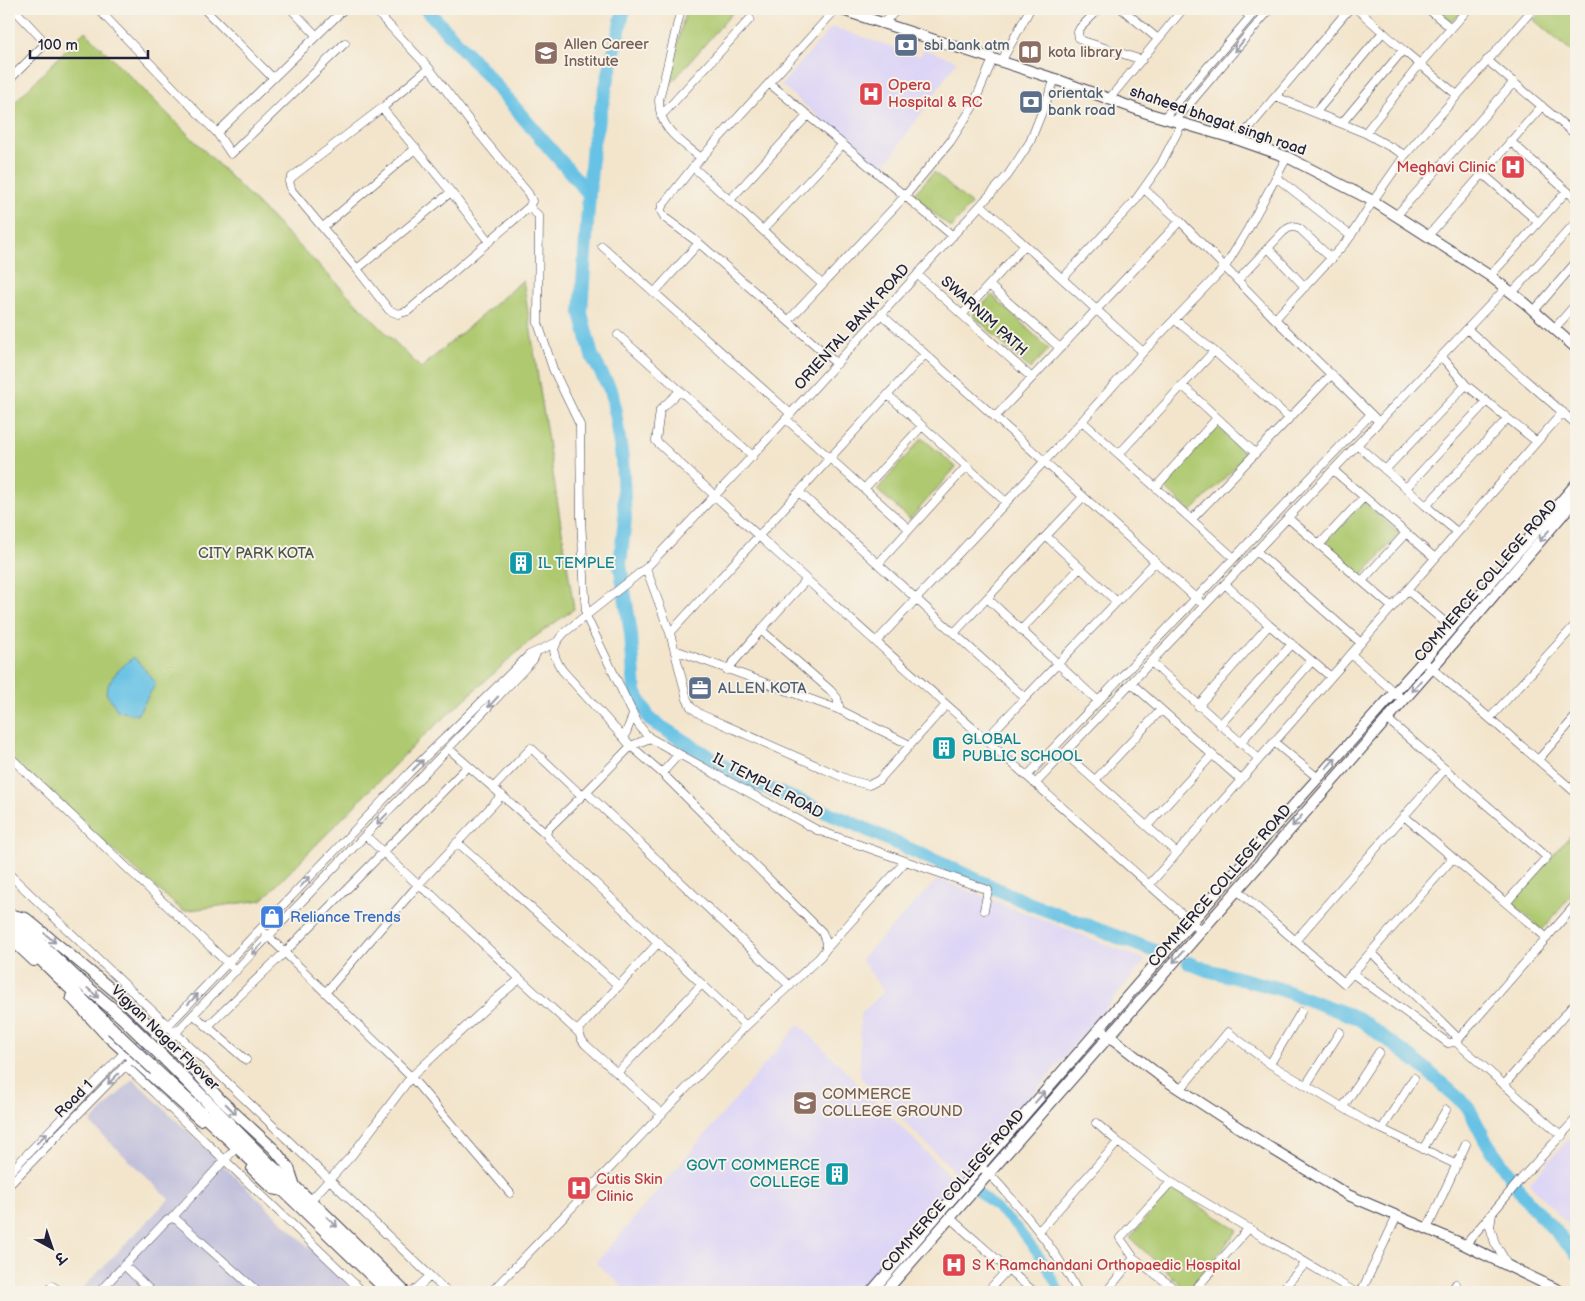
<svg xmlns="http://www.w3.org/2000/svg" width="1585" height="1301" font-family="'Balsamiq Sans','Playpen Sans Deva',sans-serif">
<style>
.built{fill:#ddd5f6}
.industrial{fill:#c2c1dc}
.green{fill:#aec96f;stroke:#687655}
.water{fill:#67c2e5;stroke:#447290}
.lines{fill:none;stroke-linecap:round;stroke-linejoin:round}
.canal{stroke:#67c2e5;stroke-width:9}
.river{stroke:#67c2e5;stroke-width:14}
.minor-casing{stroke:#413f51;stroke-width:9}
.tertiary-casing{stroke:#413f51;stroke-width:12}
.primary-casing{stroke:#413f51;stroke-width:14}
.minor{stroke:#fff;stroke-width:8}
.tertiary{stroke:#fff;stroke-width:10}
.primary{stroke:#fff;stroke-width:12}
.primary-bridge-casing{stroke:#413f51;stroke-width:14;stroke-linecap:butt}
.primary-bridge{stroke:#fff;stroke-width:12}
.oneway{stroke:#9c9ca7}
.labels{text-anchor:middle;dominant-baseline:central;stroke-width:4;stroke-linejoin:round;paint-order:stroke}
.education-label{font-size:15px;fill:#785e54;stroke:#f7f3e8;text-anchor:start}
.service-label{font-size:15px;fill:#4e5e75;stroke:#f7f3e8;text-anchor:start}
.health-label{font-size:15px;fill:#be3a42;stroke:#f7f3e8;text-anchor:start}
.street-label{font-size:15px;fill:#22223b;stroke:#f7f3e8}
.park-label{font-size:15px;fill:#4c544b;stroke:#f7f3e8}
.culture-label{font-size:15px;fill:#0d838f;stroke:#f7f3e8;text-anchor:start}
.shop-label{font-size:15px;fill:#366cbe;stroke:#f7f3e8;text-anchor:start}
</style>
<rect width="100%" height="100%" fill="#f7f3e8"/>
<filter id="ink" filterUnits="userSpaceOnUse"><feTurbulence type="fractalNoise" baseFrequency=".02" numOctaves="2"/><feDisplacementMap in="SourceGraphic" scale="10" xChannelSelector="R" yChannelSelector="G"/><feConvolveMatrix kernelMatrix="1 2 1 2 8 2 1 2 1" color-interpolation-filters="sRGB"/></filter>
<filter id="wash" filterUnits="userSpaceOnUse"><feTurbulence type="fractalNoise" baseFrequency=".0096" numOctaves="4" result="noise"/><feDisplacementMap in="SourceGraphic" scale="20" xChannelSelector="R" yChannelSelector="G"/><feGaussianBlur stdDeviation="1.12" result="paint"/><feColorMatrix in="noise" values="0 0 0 0 0 0 0 0 0 0 0 0 0 0 0 0 0 1.4 0 .05"/><feComposite in="paint" operator="in"/></filter>
<g filter="url(#wash)">
<rect width="100%" height="100%" fill="#f3e5cc"/>
<!-- built -->
<path class="built" d="M832,27L920,56L924,49L957,61L882,170L781,85Z
M938,879L1146,960L962,1179L860,1077V1014L884,992L861,959Z
M799,1024L956,1182L859,1292H629L596,1263Z
M1576,1131V1233L1529,1183Z"/>
<!-- industrial -->
<path class="industrial" d="M133,1079L356,1292H79L169,1199L90,1123Z"/>
<!-- green -->
<path class="green" d="M686,9H725L733,12L667,88Z
M1436,9H1463L1452,22Z
M1543,9H1576V56L1534,20Z
M85,31L421,368L523,280L574,609L532,639L419,740L262,900L183,911L9,760V108Z
M934,172L971,204L951,228L913,195Z
M992,295L1049,349L1030,369L973,315Z
M1217,426L1247,455L1191,512L1163,486Z
M922,438L956,467L910,519L877,490Z
M1363,501L1399,534L1361,577L1324,545Z
M1576,829V890L1542,930L1512,903Z
M1171,1188L1238,1230L1188,1291L1130,1238Z"/>
<!-- water -->
<path class="water" d="M134,657L156,683L137,715L118,711L106,693C109,676 121,668 134,657Z"/>
<g class="lines">
<!-- canal -->
<path class="canal" d="M975,1189L1016,1226L1042,1259L1060,1292"/>
<!-- river -->
<path class="river" d="M426,9L484,72L589,194L581,313L592,356L612,393L622,458L625,519L620,564L631,634L635,692L650,720L743,778L850,822L1028,903L1160,953
M589,194L593,143L624,9
M1189,963L1207,970L1277,988L1358,1018L1421,1065L1468,1107L1485,1140L1528,1202L1576,1253"/>
</g>
</g>
<g filter="url(#ink)">
<g class="lines">
<defs>
<path id="minor" d="M98,9L217,133L231,154L345,43
M204,9L273,78
M291,9L316,35
M374,9L429,68L477,131L528,193L532,201L529,207L408,311L398,314L389,310L357,269L292,191L289,182L292,177L382,108L429,68
M681,9L659,100C659,130 681,141 701,158
M836,9L693,167L662,206L661,211L665,218L699,243L837,364
M1099,9L1080,28L1078,32L1079,38L1083,41L1142,60
M1122,9L1158,39
M1242,9L1250,17
M1357,9L1403,50L1457,95
M1428,9L1451,28
M882,24L898,9
M1487,60L1576,135
M1001,62L1030,9
M9,80L44,45L42,39L14,9
M769,83L953,236
M1276,97L1365,133L1405,155
M1109,99L1183,9
M382,108L451,192L489,242
M1316,112L1383,32
M661,116L750,19
M1164,118L1257,9
M1175,121L1270,9
M1342,123L1403,50
M217,133L344,9
M1365,133L1420,64L1468,9
M1239,140L1349,9
M1510,141L1576,199
M693,167L822,284
M1482,173L1538,222
M1276,177L1351,236
M1144,189L1180,221L1275,319L1375,418
M730,200L808,115
M981,205L1143,352
M529,207L539,216L538,323L553,369L580,425L581,518L586,616L638,724L646,734L650,738L817,830L988,890L984,910
M1396,216L1514,82
M323,227L416,148
M763,230L843,144
M1428,236L1542,106
M602,246L791,414
M1268,248L1305,287
M357,269L451,192
M918,275L1032,378
M1490,276L1567,191
M1063,278L1134,202L1161,164L1182,123
M1238,280L1283,232C1289,227 1293,225 1300,229L1332,259
M989,285L1060,348
M654,293L699,243
M1512,293L1576,222
M1534,311L1576,262
M882,315L1199,601
M962,315L1025,245
M1275,319L1348,240L1373,201L1405,155L1533,9
M1175,320L1214,351L1289,418
M788,321L905,196L950,142L972,108L993,59
M1467,329L1576,424
M1554,329L1576,304
M618,335L753,456
M1442,357L1466,385L1537,442
M1182,385L1255,453
M680,391L660,410L656,441C834,608 1019,768 1201,931
M888,395L1006,502
M995,417L1180,221
M786,419L909,529
M1082,421L1234,558
M1357,445L1426,506L1457,532
M1119,454L1214,351
M1333,470L1435,558
M1385,470L1466,385
M1156,487L1217,418
M1406,488L1486,402
M864,489L922,426
M799,492L1025,698
M1426,506L1507,419
M1288,518L1392,607
M1192,519L1332,374
M1046,536L1117,602
M1319,545L1364,497
M1256,551L1361,643
M878,564L967,466
M646,568L670,633L687,699L691,707L700,714L849,780L869,785L879,780L946,705
M1362,581L1406,533
M1225,584L1269,625L1331,677
M1407,590L1452,628
M987,598L1098,701
M761,630L830,690L837,698L840,710
M1021,630L1080,568
M670,633L925,354
M954,633L1083,497
M876,642L1082,421L1143,352L1225,267L1248,229L1287,157
M675,650L840,710L910,745
M1351,654L1403,700
M1151,662L1259,759
M1428,665L1576,793
M727,670L761,630L807,579
M1131,683L1241,780
M1198,706L1269,625
M1490,718L1576,624
M1387,719L1547,857L1506,903
M1220,725L1292,644
M624,738L633,715
M650,738L631,746L586,792L548,829L546,834L549,839L746,1026
M985,740L1155,562
M1274,742L1318,778
M1240,743L1312,661
M449,749L546,834
M1064,753L1177,853
M9,756L236,971
M1538,760L1576,716
M662,773L679,754
M1027,776L1371,414
M1095,780L1161,710
M1035,784L1506,288
M493,788L531,748L582,796
M586,792L790,986
M1404,816L1547,938
M1147,826L1212,755
M366,836L418,885L432,895L520,979L579,1033
M457,842L619,986
M9,874L447,1292
M1149,885L1563,412
M1237,890L1344,983L1453,858
M266,934L411,1077L510,1193
M1295,941L1445,769
M659,942L580,1028C579,1035 580,1038 585,1044L662,1114
M826,949L906,861
M1371,952L1459,1039
M1352,973L1448,1043L1456,1042L1576,904
M326,992L418,885L502,795
M194,1015L246,1060
M207,1027L285,952L468,766
M1456,1042L1562,1136
M1270,1064L1301,1012
M126,1066L363,1292
M618,1072L702,984
M1306,1085L1340,1032
M1504,1085L1576,1002
M1180,1090L1228,1032L1270,1064L1369,1123L1457,1165
M1343,1107L1379,1052
M1096,1123L1118,1142L1171,1182L1355,1292
M1382,1129L1414,1078
M1423,1149L1446,1110
M980,1166C991,1175 1001,1186 1010,1197C1036,1226 1060,1258 1078,1292
M9,1173L125,1052L159,1035L410,772L529,655L555,643
M1171,1182L1120,1238L1134,1258L1179,1292
M9,1185L132,1059L167,1042L533,660L537,652
M310,1201L352,1155L411,1077L498,997L520,979
M1492,1214L1490,1227L1495,1243L1509,1267
M172,1218L233,1151
M950,1218L1034,1292
M1427,1229L1466,1144
M1039,1231L1118,1142
M1465,1245L1521,1179L1576,1119
M124,1265L152,1292
M52,1286L62,1292
M99,1292L166,1221L172,1218L177,1220L258,1292
M413,1292L430,1276
M491,1292L746,1026L820,957L826,949V942L822,932L662,773L631,746L562,670C551,653 551,647 565,632L646,568L743,466L1008,175L1030,142L1055,79
M987,1292L1008,1269
M1106,1292L1134,1258
M1193,1292L1249,1228
M1280,1292L1306,1263
M1361,1292L1397,1216
M1451,1292L1456,1284"/>
<path id="tertiary" d="M839,9L1055,79L1147,113L1239,140L1287,157L1373,201L1490,276L1525,303L1576,348
M9,914L26,918L115,992L180,1055L222,1101L274,1149L289,1168L296,1189
M11,931L16,944L34,961
M71,997L105,1034L200,1120
M1104,1032L1164,1079L1264,1144L1348,1195L1465,1245L1562,1292
M252,1169L273,1189L284,1191
M871,1292L1274,827L1423,661L1576,484
M885,1292L1432,668L1576,499"/>
<path id="primary" d="M9,914L75,977L122,1017
M9,928L112,1029
M166,1060L269,1164L323,1213L404,1292
M155,1070L274,1181L389,1292"/>
</defs>
<!-- minor casing -->
<use href="#minor" class="minor-casing"/>
<!-- tertiary casing -->
<use href="#tertiary" class="tertiary-casing"/>
<!-- primary casing -->
<use href="#primary" class="primary-casing"/>
<!-- minor -->
<use href="#minor" class="minor"/>
<!-- tertiary -->
<use href="#tertiary" class="tertiary"/>
<!-- primary -->
<use href="#primary" class="primary"/>
<defs>
<path id="primary-bridge" d="M122,1017L166,1060
M112,1029L155,1070"/>
</defs>
<!-- primary-bridge casing -->
<use href="#primary-bridge" class="primary-bridge-casing"/>
<!-- primary-bridge -->
<use href="#primary-bridge" class="primary-bridge"/>
</g>
<!-- one-way arrows -->
<defs><path id="oneway-shaft" d="M-6 0H5M1.5-3L5.5 0L1.5 3" fill="none" stroke-width="1.6" stroke-linecap="round" stroke-linejoin="round" transform="scale(1.25)"/></defs>
<g class="oneway">
<use href="#oneway-shaft" transform="translate(1239 46) rotate(130)"/>
<use href="#oneway-shaft" transform="translate(1544 536) rotate(131)"/>
<use href="#oneway-shaft" transform="translate(1416 686) rotate(131)"/>
<use href="#oneway-shaft" transform="translate(493 702) rotate(133)"/>
<use href="#oneway-shaft" transform="translate(1331 763) rotate(-48)"/>
<use href="#oneway-shaft" transform="translate(418 765) rotate(-45)"/>
<use href="#oneway-shaft" transform="translate(382 819) rotate(134)"/>
<use href="#oneway-shaft" transform="translate(1297 821) rotate(131)"/>
<use href="#oneway-shaft" transform="translate(305 882) rotate(-46)"/>
<use href="#oneway-shaft" transform="translate(50 938) rotate(40)"/>
<use href="#oneway-shaft" transform="translate(257 949) rotate(134)"/>
<use href="#oneway-shaft" transform="translate(1178 957) rotate(131)"/>
<use href="#oneway-shaft" transform="translate(93 993) rotate(41)"/>
<use href="#oneway-shaft" transform="translate(193 999) rotate(-46)"/>
<use href="#oneway-shaft" transform="translate(113 1079) rotate(135)"/>
<use href="#oneway-shaft" transform="translate(1040 1097) rotate(-49)"/>
<use href="#oneway-shaft" transform="translate(231 1109) rotate(45)"/>
<use href="#oneway-shaft" transform="translate(42 1138) rotate(-46)"/>
<use href="#oneway-shaft" transform="translate(332 1222) rotate(44)"/>
</g>
</g>
<!-- icons -->
<defs>
<symbol id="bank-square" viewBox="-11 -11 22 22"><rect x="-9" y="-9" width="18" height="18" rx="4" fill="#5c6f8a" stroke="#f7f3e8"/><path d="M-6-4H6V4H-6ZM0-2.3a2.3 2.3 0 1 0 0 4.6a2.3 2.3 0 1 0 0-4.6Z" fill="#fff"/></symbol>
<symbol id="library-square" viewBox="-11 -11 22 22"><rect x="-9" y="-9" width="18" height="18" rx="4" fill="#8d6e63" stroke="#f7f3e8"/><path d="M-6-4Q-3-5.5-.7-3.5V5Q-3 3-6 4ZM6-4Q3-5.5 .7-3.5V5Q3 3 6 4Z" fill="#fff"/></symbol>
<symbol id="university-square" viewBox="-11 -11 22 22"><rect x="-9" y="-9" width="18" height="18" rx="4" fill="#8d6e63" stroke="#f7f3e8"/><path d="M0-5L7-2L0 1L-7-2ZM-4 1L0 2.5L4 1V4Q0 6-4 4Z" fill="#fff"/></symbol>
<symbol id="hospital-square" viewBox="-11 -11 22 22"><rect x="-9" y="-9" width="18" height="18" rx="4" fill="#e0444e" stroke="#f7f3e8"/><path d="M-5-5h3v3.5h4V-5h3V5h-3V1.5h-4V5h-3Z" fill="#fff"/></symbol>
<symbol id="building-square" viewBox="-11 -11 22 22"><rect x="-9" y="-9" width="18" height="18" rx="4" fill="#0f9aa8" stroke="#f7f3e8"/><path d="M-4-6H4V6H1V3H-1V6H-4ZM-2.5-4.3h1.7v1.8h-1.7ZM.8-4.3h1.7v1.8H.8ZM-2.5-1h1.7V.8h-1.7ZM.8-1h1.7V.8H.8Z" fill="#fff"/></symbol>
<symbol id="office-square" viewBox="-11 -11 22 22"><rect x="-9" y="-9" width="18" height="18" rx="4" fill="#5c6f8a" stroke="#f7f3e8"/><path d="M-6-3h4V-5.5h4V-3h4V5H-6ZM-1-4.5V-3h2v-1.5ZM-6 0V1H6V0Z" fill="#fff"/></symbol>
<symbol id="shop-square" viewBox="-11 -11 22 22"><rect x="-9" y="-9" width="18" height="18" rx="4" fill="#3f7fe0" stroke="#f7f3e8"/><path d="M-5-2.5h2.3a2.7 3.5 0 0 1 5.4 0H5L5.5 6h-11ZM-1.5-2.5h3a1.5 2.3 0 0 0-3 0Z" fill="#fff"/></symbol>
</defs>
<g fill-rule="evenodd">
<use href="#bank-square" x="892" y="31" width="28" height="28"/>
<use href="#library-square" x="1016" y="38" width="28" height="28"/>
<use href="#university-square" x="532" y="39" width="28" height="28"/>
<use href="#hospital-square" x="857" y="80" width="28" height="28"/>
<use href="#bank-square" x="1017" y="88" width="28" height="28"/>
<use href="#hospital-square" x="1499" y="153" width="28" height="28"/>
<use href="#building-square" x="507" y="549" width="28" height="28"/>
<use href="#office-square" x="686" y="674" width="28" height="28"/>
<use href="#building-square" x="930" y="734" width="28" height="28"/>
<use href="#shop-square" x="258" y="903" width="28" height="28"/>
<use href="#university-square" x="791" y="1089" width="28" height="28"/>
<use href="#building-square" x="823" y="1160" width="28" height="28"/>
<use href="#hospital-square" x="565" y="1174" width="28" height="28"/>
<use href="#hospital-square" x="940" y="1251" width="28" height="28"/>
</g>
<g class="labels">
<!-- education labels -->
<g class="education-label">
<text x="564" y="44">Allen Career<tspan x="564" dy="17">Institute</tspan></text>
<text x="1048" y="52">kota library</text>
<text x="822" y="1094">COMMERCE<tspan x="822" dy="17">COLLEGE GROUND</tspan></text>
</g>
<!-- service labels -->
<g class="service-label">
<text x="924" y="45">sbi bank atm</text>
<text x="1048" y="93">orientak<tspan x="1048" dy="17">bank road</tspan></text>
<text x="718" y="688">ALLEN KOTA</text>
</g>
<!-- health labels -->
<g class="health-label">
<text x="888" y="85">Opera<tspan x="888" dy="17">Hospital &amp; RC</tspan></text>
<text x="1496" y="167" text-anchor="end">Meghavi Clinic</text>
<text x="596" y="1179">Cutis Skin<tspan x="596" dy="17">Clinic</tspan></text>
<text x="972" y="1265">S K Ramchandani Orthopaedic Hospital</text>
</g>
<!-- street labels -->
<g class="street-label">
<text transform="translate(1218 121) rotate(19)">shaheed bhagat singh road</text>
<text transform="translate(984 316) rotate(42)">SWARNIM PATH</text>
<text transform="translate(852 327) rotate(-48)">ORIENTAL BANK ROAD</text>
<text transform="translate(1486 581) rotate(-49)">COMMERCE COLLEGE ROAD</text>
<text transform="translate(768 786) rotate(28)">IL TEMPLE ROAD</text>
<text transform="translate(1220 886) rotate(-49)">COMMERCE COLLEGE ROAD</text>
<text transform="translate(165 1038) rotate(44)">Vigyan Nagar Flyover</text>
<text transform="translate(74 1099) rotate(-45)">Road 1</text>
<text transform="translate(953 1191) rotate(-49)">COMMERCE COLLEGE ROAD</text>
</g>
<!-- park labels -->
<g class="park-label">
<text x="256" y="553">CITY PARK KOTA</text>
</g>
<!-- culture labels -->
<g class="culture-label">
<text x="538" y="563">IL TEMPLE</text>
<text x="962" y="739">GLOBAL<tspan x="962" dy="17">PUBLIC SCHOOL</tspan></text>
<text x="820" y="1165" text-anchor="end">GOVT COMMERCE<tspan x="820" dy="17">COLLEGE</tspan></text>
</g>
<!-- shop labels -->
<g class="shop-label">
<text x="290" y="917">Reliance Trends</text>
</g>
</g>
<!-- margin -->
<rect width="1585" height="1301" fill="none" stroke="#f7f3e8" stroke-width="30"/>
<!-- north arrow -->
<g transform="translate(52 1248) rotate(140)" stroke="#f7f3e8" stroke-width="4" paint-order="stroke">
<path d="M0-4L9 19L0 12L-9 19Z" fill="#22223b"/>
<text y="-8" font-size="14" font-weight="bold" text-anchor="middle" fill="#22223b">उ</text>
</g>
<!-- scale -->
<path d="M30 50v8h118v-8" fill="none" stroke="#22223b" stroke-width="2.5"/>
<text x="38" y="50" font-size="15" fill="#22223b" stroke="#f7f3e8" stroke-width="4" paint-order="stroke">100 m</text>
</svg>
